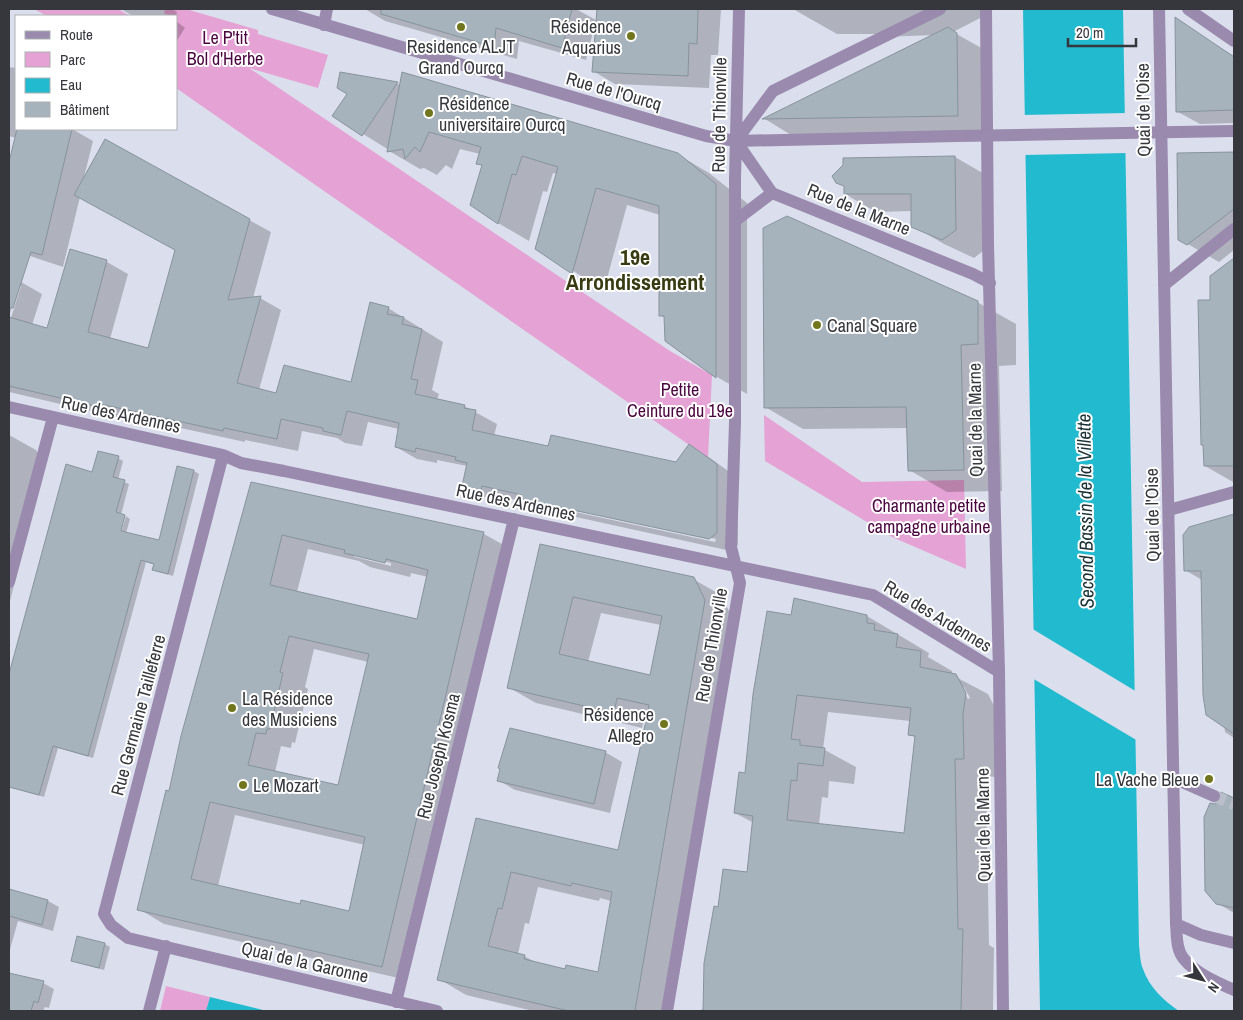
<svg xmlns="http://www.w3.org/2000/svg" width="1243" height="1020" font-family="'Archivo Narrow',sans-serif">
<style>
.green{fill:#e5a2d4}
.water{fill:#21bace}
.pier{fill:#dbdfed}
.shadow{fill:#0003;fill-rule:evenodd}
.building{fill:#a7b3bc;stroke:#87939c;fill-rule:evenodd}
.lines{fill:none;stroke-linecap:round;stroke-linejoin:round}
.minor-tunnel{stroke:#babdca;stroke-width:12;stroke-dasharray:12 6;stroke-linecap:butt}
.minor{stroke:#998aae;stroke-width:12}
.minor-bridge{stroke:#998aae;stroke-width:12}
.poi-dot{fill:#71761e;stroke:#fff;stroke-width:2}
.labels{text-anchor:middle;dominant-baseline:central;stroke-width:4;stroke-linejoin:round;paint-order:stroke}
.poi-label{font-size:18px;fill:#35373c;stroke:#fff;text-anchor:start}
.park-label{font-size:18px;fill:#4a043f;stroke:#fff}
.street-label{font-size:18px;fill:#35373c;stroke:#fff}
.water-label{font-size:19px;font-style:italic;fill:#1a3135;stroke:#fff}
.district-label{font-size:22px;font-weight:bold;fill:#383b12;stroke:#fff}
</style>
<rect width="100%" height="100%" fill="#dbdfed"/>
<!-- green -->
<path class="green" d="M34,9H118L130,16H47Z
M165,9H186L258,30V34L328,55L318,88L249,68L670,351L712,375L708,458L176,88V16H169L164,13Z
M764,415L862,482L964,480L966,569L892,537L765,461Z
M166,986L210,997L206,1011H160Z"/>
<!-- water -->
<path class="water" d="M1023,9H1123L1139,945C1140,953 1140,962 1143,969C1149,987 1164,1001 1179,1011H1040Z
M210,997L267,1011H206Z"/>
<!-- pier -->
<path class="pier" d="M1127,113L1128,153L1023,155L1022,115Z
M1031,628L1137,692L1138,741L1032,678Z"/>
<!-- shadow -->
<path class="shadow" d="M121,9H172L177,12L176,16H133Z
M365,9H576L596,20L586,60L519,41L517,59L385,21Z
M599,9H721L718,55H711L709,88L615,84L593,71Z
M793,9H992V12L953,32L985,50L986,131L791,135L765,119L935,35L881,37L875,34H837Z
M1176,20L1234,56V123L1200,124L1178,112Z
M176,21L185,28L176,42Z
M9,67L16,68V129H72L93,141L84,177L105,141L271,232L253,298H260L281,310L259,390L277,395L352,384L388,308L443,342L432,390L439,394L437,400L464,406L497,424L494,436L549,447L677,464L689,446L710,458L738,478V545L731,551L544,510L532,504L503,497L502,501L484,497L463,485L467,466L437,460V463L417,459L396,447L399,429L368,422L362,446L345,443L337,438L302,431L298,451L245,440V442L121,415L120,418L9,392V324L21,286H18L9,317V279L21,282L42,294L32,325L48,330L81,254L107,262L128,274L110,339L149,349L176,250L80,197L63,267L9,249V167L16,138L9,136ZM528,499L716,539L715,542L533,503Z
M341,73L398,84L677,154L709,173L747,203V394L717,377L666,340V318L660,315V215L627,205L604,290L536,248L557,174L553,173L547,192L543,191L529,241L498,223L472,205L483,166L478,163L480,154L460,149L452,169L446,165L437,175L424,168L420,169L389,151V150L334,116L348,94Z
M1234,153V250L1219,262L1179,239L1178,154Z
M955,157L986,175L987,248L974,258L944,244L913,226L912,211L876,212L845,194Z
M1234,260V482H1233L1205,466L1211,277Z
M977,302L1016,324V365L999,366L1002,491L947,492L909,470L908,428L803,429L765,407Z
M9,435L36,450L45,465L9,605Z
M118,458L123,461L118,480L129,484L121,515L118,536L120,537L126,516L130,519L126,533L160,542L194,471L199,474L173,576L159,572L154,570L155,565L146,562L93,758L58,748L44,797L9,787V679L66,466L93,473Z
M252,483L484,534L509,548L407,980L164,924L139,909ZM308,549L359,561L370,567L410,577L411,573L428,577L418,620L297,592ZM352,554L391,563V566L355,557ZM314,649L368,662L339,787L275,772L281,746L291,748L292,742L295,743L308,689L305,687ZM235,815L365,845L350,912L301,905L218,886Z
M1234,515V738L1225,732L1224,725L1202,580L1185,570L1190,528Z
M541,546L693,579L721,595L732,617L666,1011H533L466,995L439,979L477,819L619,852L649,714L645,713L642,728L536,703L508,687ZM601,613L661,625L650,676L588,662ZM538,887L599,901L600,898L611,901L599,973L566,970L537,963L524,956L518,954L525,923L529,924Z
M792,616H867L929,653L928,657L952,671V675L988,694L997,712L995,777L986,776L989,945L994,948L993,1011H699L700,1010L704,1009L719,908L748,873L754,823L735,813ZM962,687H964L970,698L968,699ZM828,712L910,721L909,734L916,738L905,835L819,825L822,797L828,798L829,781L854,784L856,767L823,749Z
M605,752L622,762L610,813L515,790L498,780Z
M1222,794L1234,799V913L1217,903L1216,805L1222,800Z
M9,890L48,901L59,907L53,931L18,921L9,953Z
M78,938L105,944L110,947L104,970L78,963L73,960Z
M9,974L43,983L54,989L49,1008L45,1007L43,1011H9Z"/>
<!-- building -->
<path class="building" d="M381,9H572L562,48L496,28L494,47L381,14Z
M597,9H698L697,44L689,43L688,76L592,72Z
M1175,17L1234,57V110L1176,112Z
M948,27L957,33L958,116L762,119Z
M340,72L398,82L362,136L332,116L347,94L337,88Z
M402,72L678,153L716,184V378L665,341L664,316H659V206L596,188L572,274L535,249L558,167L522,156L516,175L512,174L498,224L470,205L482,165L476,164L481,147L429,132L420,152L415,147L405,159L403,149L387,152Z
M17,129H72L42,255L31,252L13,308H9V162Z
M105,139L250,219L228,300L261,296L237,383L276,393L284,365L351,382L370,302L389,307L387,314L404,317L402,324L422,329L411,379L418,380L415,394L465,405L464,408L476,410L472,430L548,446L551,435L676,462L689,444L717,464V533L709,539L521,499L522,495L482,486L481,490L462,486L467,463L455,460L456,457L416,448L415,452L395,447L399,423L347,411L341,435L323,431V428L281,419L277,439L224,428L223,431L100,404L99,407L9,386V317L47,328L70,249L107,260L88,332L148,348L175,250L74,195Z
M1234,152V209L1187,245L1178,240L1177,153Z
M955,156L956,230L942,240L911,227V194H844V186L836,183L832,176L843,165V158Z
M787,216L978,301V344L961,345L964,470L908,471L906,407L764,408L763,228Z
M1234,258V466H1204L1203,445H1201L1198,300H1210V276Z
M98,451L119,456L113,477L125,480L116,512L125,515L121,531L159,540L177,466L194,470L168,574L152,570L154,564L141,560L88,756L53,746L39,795L9,787V674L66,464L92,472Z
M251,482L484,532L382,967L137,910L166,790L169,791L181,736ZM282,535L345,550L344,553L385,563L386,559L428,570L417,619L270,585ZM289,636L369,654L338,785L248,765L256,733L266,734L267,729H270L283,673L280,672ZM210,802L365,837L349,911L301,900L300,904L191,879Z
M1234,514V734L1206,715L1203,695L1201,571H1184L1183,535L1189,527Z
M540,544L694,577L705,600L635,1011H569L437,980L476,818L618,850L645,725L647,721L646,720L649,705L617,698L614,713L507,688ZM573,597L662,616L650,675L559,654ZM511,872L571,886L572,883L612,892L598,972L566,965L565,969L524,959L525,955L488,946L498,908L502,909Z
M794,598L867,615V623L875,624L874,630L898,634L896,647L921,651L920,667L956,674L966,693L963,714L964,759H955L958,929H963L961,1011H703L704,963L714,906L718,907L723,869L747,872L753,816L734,813L739,772L745,773L753,694L767,611L791,615ZM797,695L911,708L908,735L915,736L904,833L787,820L791,780L797,781L798,763L823,766L825,748L800,745V740L791,739Z
M510,728L606,751L594,804L497,781L500,769L498,768Z
M1221,792L1234,798V908L1216,904L1205,891L1204,817L1210,803L1215,804L1221,800Z
M9,889L48,900L42,925L9,916Z
M77,936L105,943L99,968L71,961Z
M9,973L44,981L38,1003L34,1001L31,1011H9Z"/>
<g class="lines">
<!-- minor-tunnel -->
<path class="minor-tunnel" d="M1214,796L1234,804"/>
<!-- minor -->
<path class="minor" d="M272,9L706,136L736,141L957,136
M986,9L988,244L999,672L1003,1011
M1159,9L1176,924C1177,935 1176,950 1184,959C1195,973 1218,983 1234,990
M1188,9L1234,41
M324,25L327,9
M1177,132L1234,131
M736,141L772,193L973,274L990,283
M736,141L773,91L940,9
M735,221L772,193
M1164,285L1234,229
M9,407L223,455L241,463L284,471L873,595L999,672
M223,455L104,914L111,925L128,938L437,1011
M1169,510L1234,492
M9,582L53,417
M1173,778L1214,796
M1176,924L1201,935L1234,943
M396,1002L514,519
M149,1011L166,946
M667,1011L740,583L731,547L735,422V179L739,9"/>
<!-- minor-bridge -->
<path class="minor-bridge" d="M957,136L1177,132"/>
</g>
<!-- markers -->
<g class="poi-dot">
<circle cx="461" cy="27" r="5"/>
<circle cx="631" cy="36" r="5"/>
<circle cx="429" cy="113" r="5"/>
<circle cx="817" cy="325" r="5"/>
<circle cx="232" cy="708" r="5"/>
<circle cx="664" cy="724" r="5"/>
<circle cx="1209" cy="779" r="5"/>
<circle cx="243" cy="785" r="5"/>
</g>
<g class="labels">
<!-- poi labels -->
<g class="poi-label">
<text x="621" y="26" text-anchor="end">Résidence<tspan x="621" dy="21">Aquarius</tspan></text>
<text x="461" y="46" text-anchor="middle">Residence ALJT<tspan x="461" dy="21">Grand Ourcq</tspan></text>
<text x="439" y="103">Résidence<tspan x="439" dy="21">universitaire Ourcq</tspan></text>
<text x="827" y="325">Canal Square</text>
<text x="242" y="698">La Résidence<tspan x="242" dy="21">des Musiciens</tspan></text>
<text x="654" y="714" text-anchor="end">Résidence<tspan x="654" dy="21">Allegro</tspan></text>
<text x="1199" y="779" text-anchor="end">La Vache Bleue</text>
<text x="253" y="785">Le Mozart</text>
</g>
<!-- park labels -->
<g class="park-label">
<text x="225" y="37">Le P'tit<tspan x="225" dy="21">Bol d'Herbe</tspan></text>
<text x="680" y="389">Petite<tspan x="680" dy="21">Ceinture du 19e</tspan></text>
<text x="929" y="505">Charmante petite<tspan x="929" dy="21">campagne urbaine</tspan></text>
</g>
<!-- street labels -->
<g class="street-label">
<text transform="translate(614 91) rotate(16)">Rue de l'Ourcq</text>
<text transform="translate(1143 110) rotate(-91)">Quai de l'Oise</text>
<text transform="translate(719 115) rotate(-89)">Rue de Thionville</text>
<text transform="translate(859 209) rotate(22)">Rue de la Marne</text>
<text transform="translate(121 414) rotate(12)">Rue des Ardennes</text>
<text transform="translate(975 420) rotate(-91)">Quai de la Marne</text>
<text transform="translate(516 502) rotate(12)">Rue des Ardennes</text>
<text transform="translate(1152 515) rotate(-91)">Quai de l'Oise</text>
<text transform="translate(938 616) rotate(31)">Rue des Ardennes</text>
<text transform="translate(711 645) rotate(-80)">Rue de Thionville</text>
<text transform="translate(138 715) rotate(-75)">Rue Germaine Tailleferre</text>
<text transform="translate(438 756) rotate(-76)">Rue Joseph Kosma</text>
<text transform="translate(983 825) rotate(-91)">Quai de la Marne</text>
<text transform="translate(305 962) rotate(13)">Quai de la Garonne</text>
</g>
<!-- water labels -->
<g class="water-label">
<text transform="translate(1085 511) rotate(-91)">Second Bassin de la Villette</text>
</g>
<!-- district labels -->
<g class="district-label">
<text x="635" y="257">19e<tspan x="635" dy="25">Arrondissement</tspan></text>
</g>
</g>
<!-- border -->
<rect width="1243" height="1020" fill="none" stroke="#35373c" stroke-width="20"/>
<!-- legend -->
<rect x="15" y="15" width="162" height="115" fill="#ffffff" stroke="#aeafb1"/>
<rect x="25" y="31" width="25" height="8" fill="#998aae" stroke="#aeafb1"/>
<text x="60" y="40" font-size="15" fill="#35373c">Route</text>
<rect x="25" y="52" width="25" height="15" fill="#e5a2d4" stroke="#aeafb1"/>
<text x="60" y="65" font-size="15" fill="#35373c">Parc</text>
<rect x="25" y="78" width="25" height="15" fill="#21bace" stroke="#aeafb1"/>
<text x="60" y="90" font-size="15" fill="#35373c">Eau</text>
<rect x="25" y="102" width="25" height="15" fill="#a7b3bc" stroke="#aeafb1"/>
<text x="60" y="115" font-size="15" fill="#35373c">Bâtiment</text>
<!-- north arrow -->
<g transform="translate(1203 980) rotate(126)" stroke="#ffffff" stroke-width="4" paint-order="stroke">
<path d="M0-4L9 19L0 12L-9 19Z" fill="#35373c"/>
<text y="-8" font-size="14" font-weight="bold" text-anchor="middle" fill="#35373c">N</text>
</g>
<!-- scale -->
<path d="M1068 38v8h68v-8" fill="none" stroke="#35373c" stroke-width="2.5"/>
<text x="1076" y="38" font-size="15" fill="#35373c" stroke="#ffffff" stroke-width="4" paint-order="stroke">20 m</text>
</svg>
